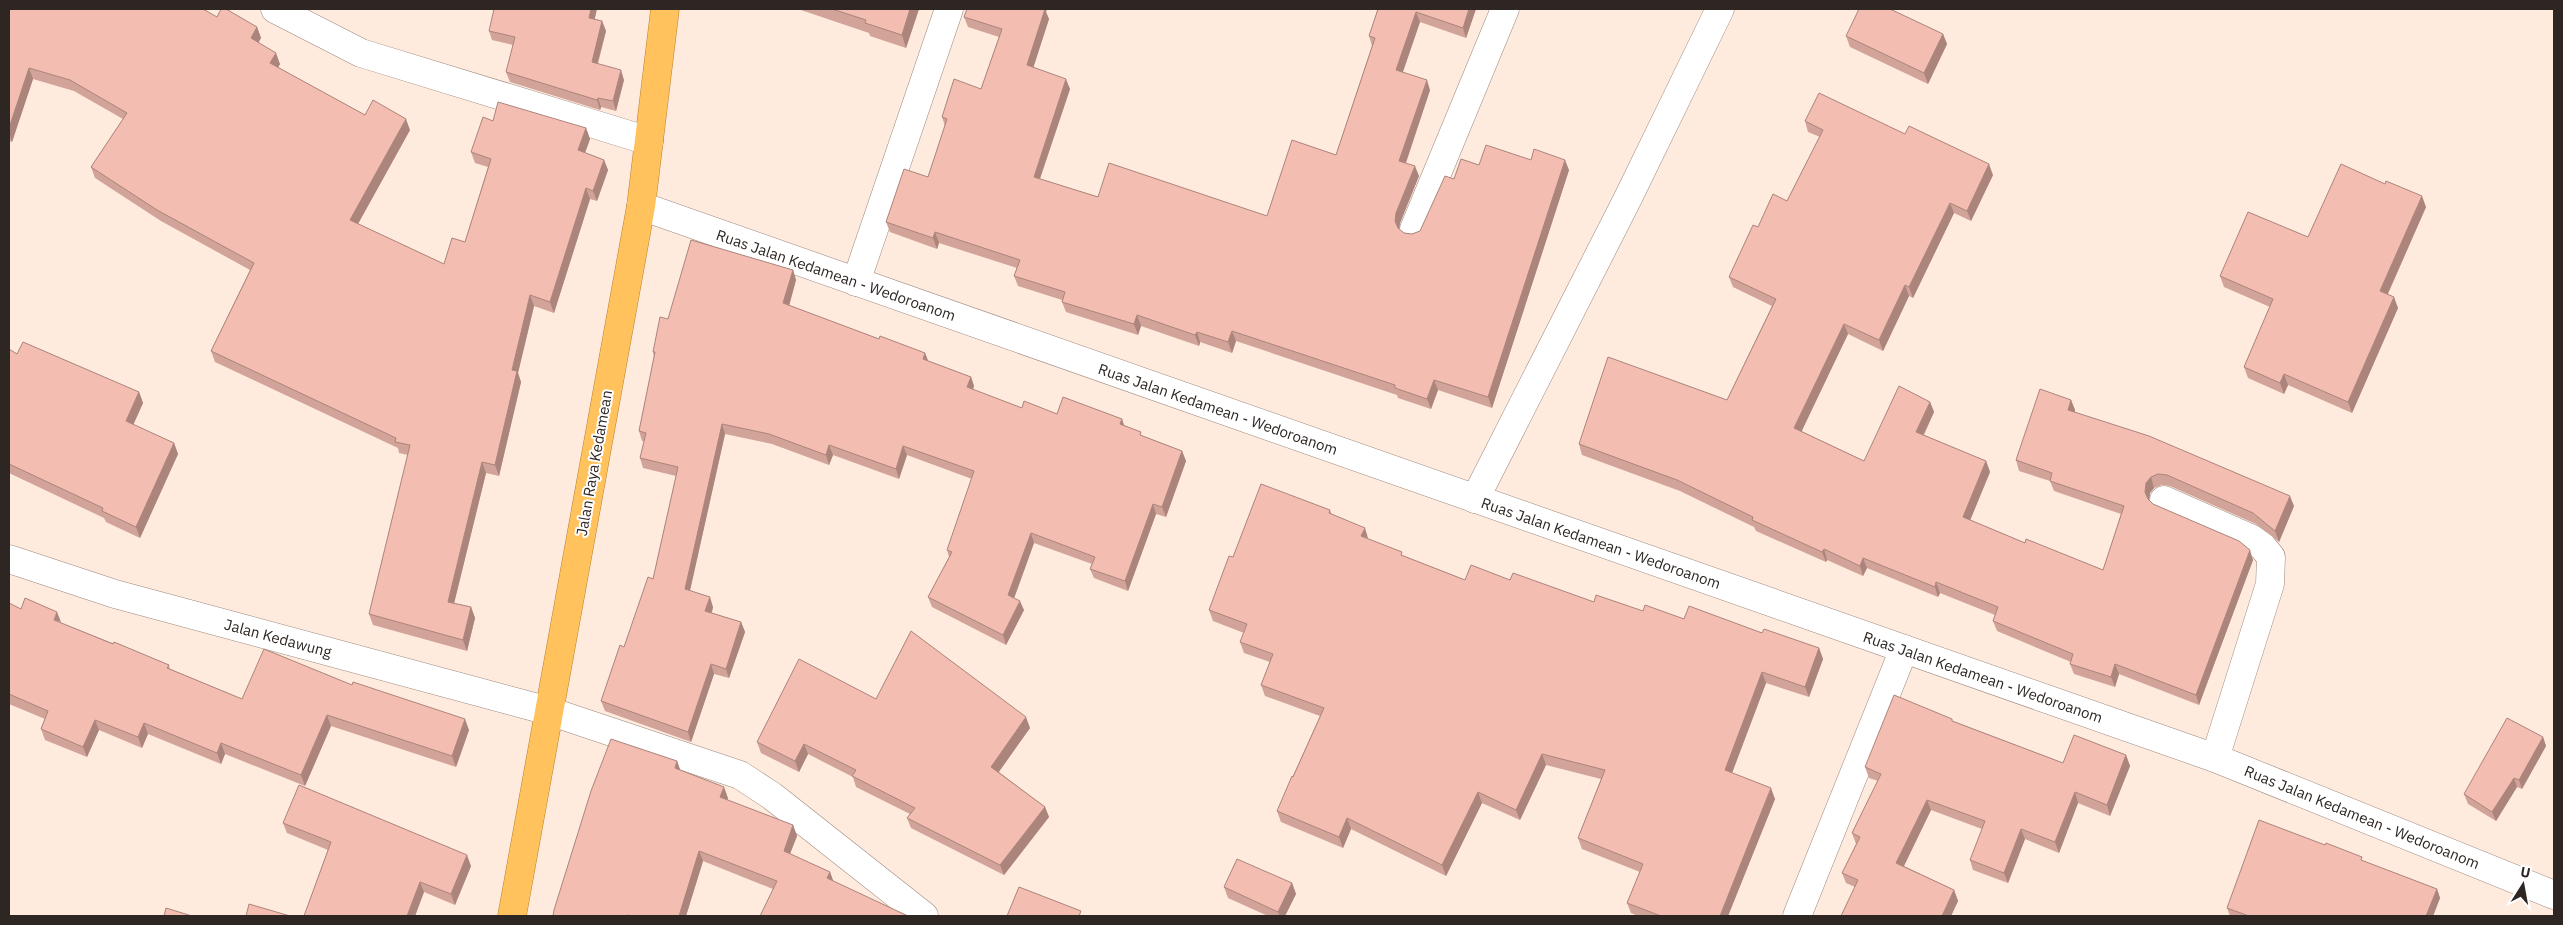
<svg xmlns="http://www.w3.org/2000/svg" width="2563" height="925" font-family="'IBM Plex Sans',sans-serif">
<style>
.lines{fill:none;stroke-linecap:round;stroke-linejoin:round}
.minor-casing{stroke:#9c897e;stroke-width:29}
.secondary-casing{stroke:#9c897e;stroke-width:29}
.trunk-casing{stroke:#b6812e;stroke-width:29}
.minor{stroke:#fff;stroke-width:28}
.secondary{stroke:#fff;stroke-width:28}
.trunk{stroke:#ffc25c;stroke-width:28}
.wall{fill:#d2a398}
.shaded-wall{fill:#ab847c}
.building{fill:#f4bdb1;stroke:#ab847c}
.labels{text-anchor:middle;dominant-baseline:central;stroke-width:4;stroke-linejoin:round;paint-order:stroke}
.street-label{font-size:15px;fill:#2e2622;stroke:#fff}
</style>
<rect width="100%" height="100%" fill="#ffeade"/>
<g class="lines">
<defs>
<path id="minor" d="M275,9L361,53L649,141
M1414,229L1505,9
M856,282L949,9
M1475,499L1628,198L1720,9
M2164,500L2250,538L2262,546L2271,557L2270,584L2215,758
M9,559L115,594L549,711L740,775L772,796L924,916
M1797,916L1904,649"/>
<path id="secondary" d="M641,206L2215,758L2554,895"/>
<path id="trunk" d="M512,916L641,206L665,9"/>
</defs>
<!-- minor casing -->
<use href="#minor" class="minor-casing"/>
<!-- secondary casing -->
<use href="#secondary" class="secondary-casing"/>
<!-- trunk casing -->
<use href="#trunk" class="trunk-casing"/>
<!-- minor -->
<use href="#minor" class="minor"/>
<!-- secondary -->
<use href="#secondary" class="secondary"/>
<!-- trunk -->
<use href="#trunk" class="trunk"/>
</g>
<!-- wall -->
<path class="wall" d="M9,9L217,17L257,27L261,38L258,42L280,64L278,68L365,115L410,130L358,224L444,264L465,242L488,167L475,163L471,152L493,121L586,128L590,139L585,153L604,160L608,170L597,201L590,199L554,313L534,306L518,373L521,382L499,476L486,473L454,603L471,607L475,618L467,651L373,625L369,614L408,455L399,453L398,448L215,362L211,351L250,270L161,221L95,178L91,167L123,119L74,91L33,79L12,142L9,141Z
M798,9H919L906,48L870,36L869,33Z
M1378,9H1476L1466,38L1420,22L1403,72L1430,90L1406,163L1419,176L1400,223L1399,229L1404,233L1412,234L1420,231L1454,179L1479,165L1531,160L1569,170L1492,408L1438,390L1431,409L1398,398L1397,395L1236,341L1232,353L1200,342L1199,346L1141,326L1138,335L1066,312L1062,302V300L1018,286L1014,276L1017,268L939,243L937,249L890,232L886,222L928,177L945,126L942,117L981,89L999,37L968,27L964,17L1046,12L1049,19L1033,67L1070,89L1040,179L1098,197L1267,216L1336,155L1372,46L1369,36Z
M595,19L602,21L606,31L598,64L624,80L616,111L601,107L600,110L510,82L506,72L513,45L492,40L489,31Z
M1943,34L1947,44L1928,84L1850,47L1846,36Z
M1805,121L1993,175L1971,221L1954,213L1913,298L1909,296L1883,351L1848,334L1801,431L1864,461L1930,402L1934,412L1924,435L1986,461L1990,472L1970,520L2025,543L2103,570L2121,514L2054,491L2050,481L2019,471L2016,460L2071,400L2075,410V412L2294,506L2279,542L2256,524L2170,486L2162,485L2154,488L2150,493L2149,500L2153,504L2253,560L2199,705L2119,674L2115,687L2074,674L2070,664L2071,662L1997,631L1993,621L1995,615L1940,593L1938,597L1867,568L1863,576L1827,560L1826,562L1756,531L1754,527L1680,491L1582,455L1579,444L1727,400L1772,306L1733,287L1729,277L1758,227L1787,201L1820,137L1808,132Z
M2426,207L2388,294L2398,308L2352,413L2288,385L2284,394L2248,378L2244,367L2270,307L2224,287L2220,276L2308,237Z
M793,270L796,280L789,306L879,339L925,353L928,361L971,377L974,386L973,390L1022,408L1057,414L1122,419L1124,425L1143,436L1182,451L1186,461L1166,517L1156,514L1128,591L1094,578L1090,569L1092,564L1034,543L1014,598L1024,610L1006,645L932,607L928,597L949,557L947,550L972,479L907,455L899,479L833,455L829,465L772,444L725,434L690,591L713,607L712,613L741,622L745,632L729,678L714,674L691,742L605,711L601,701L653,579L676,476L643,468L640,458L644,441H642L639,431L654,357L653,352L668,319Z
M9,349L17,354L139,392L143,403L133,425L174,443L178,454L140,538L106,522L104,518L9,473Z
M1330,510L1332,515L1368,539L1404,556L1465,580H1510L1594,602L1684,619L1762,633L1819,648L1823,659L1809,697L1766,683L1732,773L1775,799L1728,916H1638L1631,913L1627,903L1640,872L1582,849L1578,838L1601,779L1546,765L1520,820L1482,803L1446,876L1351,829L1343,848L1281,822L1277,811L1320,716L1265,696L1261,685L1270,662L1244,653L1240,642L1244,633L1213,621L1209,610L1233,557Z
M9,603L21,609L61,623L169,665L170,669L242,699L352,685L469,730L456,767L331,726L305,786L225,754L221,764L148,734L142,748L99,730L87,757L45,740L41,729L45,719L9,704Z
M876,699L1030,728L999,772L1045,807L1049,817L1004,875L911,828L907,818L910,814L856,787L853,777L808,754L799,772L761,753L757,742Z
M1953,721L2063,763L2126,755L2130,766L2110,816L2078,803L2059,853L2025,839L2008,883L1973,870L1970,860L1982,829L1931,810L1904,866L1954,890L1958,901L1951,916H1841L1855,887L1846,883L1842,873L1856,844L1852,833L1878,781L1869,778L1865,767Z
M2543,737L2546,746L2522,789L2517,787L2496,821L2468,804L2464,794Z
M677,761L680,770L728,798L727,800L793,825L797,836L790,854L830,872L833,881L773,889L703,861L686,916H553Z
M283,823L471,866L455,905L424,892L415,916H304L328,850L287,833Z
M2364,862L2437,889L2440,898L2433,916H2230L2227,908Z
M1292,883L1296,894L1285,916H1268L1228,898L1224,887Z"/>
<!-- shaded-wall -->
<path class="shaded-wall" d="M591,9H597L593,27L589,18Z
M910,9H919L906,48L902,35Z
M1041,9H1047L1046,12L1049,19L1031,75L1027,65Z
M1469,9H1476L1466,38L1463,28Z
M1416,12L1420,22L1400,80L1396,70Z
M602,21L606,31L595,72L592,62Z
M257,27L261,38L255,49L251,38Z
M1943,34L1947,44L1928,84L1924,73Z
M276,53L280,64L274,74L270,63Z
M29,68L33,79L12,142L9,133V128Z
M621,70L624,80L616,111L613,101Z
M1066,79L1070,89L1037,187L1034,177Z
M1427,80L1430,90L1403,171L1399,161Z
M598,98L601,107L600,110L597,100Z
M406,119L410,130L354,231L350,220Z
M586,128L590,139L582,161L578,150Z
M604,160L608,170L597,201L593,191Z
M1565,160L1569,170L1492,408L1488,397Z
M1989,164L1993,175L1971,221L1967,211Z
M1415,166L1419,176L1400,223L1399,232L1395,221L1396,213Z
M586,188L590,199L554,313L550,302Z
M2422,196L2426,207L2384,302L2380,291Z
M1950,203L1954,213L1913,298L1909,287Z
M935,232L939,243L937,249L933,238Z
M793,270L796,280L787,313L783,303Z
M1905,285L1909,296L1883,351L1879,340Z
M530,295L534,306L518,373L521,382L499,476L495,465L512,370Z
M2394,297L2398,308L2352,413L2348,402Z
M1137,315L1141,326L1138,335L1134,324Z
M1844,324L1848,334L1798,439L1794,428Z
M1232,331L1236,341L1232,353L1228,342Z
M1197,332L1200,342L1199,346L1195,335Z
M925,353L929,363L923,359Z
M2284,374L2288,385L2284,394L2280,383Z
M971,377L974,386L970,397L967,387Z
M1434,380L1438,390L1431,409L1427,399Z
M139,392L143,403L130,432L126,421Z
M2071,400L2075,410L2072,420L2068,410Z
M1930,402L1934,412L1920,442L1916,432Z
M1122,419L1125,429L1120,424Z
M722,424L725,434L688,599L685,589Z
M174,443L178,454L140,538L136,527Z
M829,445L833,455L829,465L826,455Z
M903,446L907,455L899,479L896,469Z
M1182,451L1186,461L1166,517L1162,507Z
M1986,461L1990,472L1967,528L1963,517Z
M482,462L486,473L452,612L448,602Z
M2151,477L2154,488L2150,493L2149,502L2145,492L2146,483Z
M2290,496L2294,506L2279,542L2275,531Z
M1153,504L1156,514L1128,591L1125,581Z
M1365,528L1368,538L1361,536Z
M1031,533L1034,543L1012,604L1008,595Z
M1824,549L1827,560L1826,562L1822,552Z
M2250,550L2253,560L2199,705L2196,695Z
M1863,558L1867,568L1863,576L1860,566Z
M1936,582L1940,593L1938,597L1935,587Z
M710,597L713,607L709,621L705,611Z
M1020,601L1024,610L1006,645L1003,635Z
M471,607L475,618L467,651L463,640Z
M57,612L61,622L54,620Z
M741,622L745,632L729,678L726,669Z
M1819,648L1823,659L1809,697L1805,687Z
M711,664L714,674L691,742L688,732Z
M2115,664L2119,674L2115,687L2111,677Z
M1762,672L1766,683L1729,781L1725,770Z
M327,715L331,726L305,786L301,775Z
M1026,717L1030,728L995,777L991,767Z
M465,719L469,730L456,767L452,756Z
M95,720L99,730L87,757L83,747Z
M144,723L148,734L142,748L138,737Z
M2543,737L2546,746L2522,789L2519,780Z
M221,743L225,754L221,764L217,753Z
M804,744L808,754L799,772L795,761Z
M1542,754L1546,765L1520,820L1516,810Z
M2126,755L2130,766L2110,816L2107,805Z
M677,761L681,772L675,768Z
M2514,778L2517,787L2496,821L2492,812Z
M724,787L728,798L724,808L720,797Z
M1771,788L1775,799L1728,916H1720Z
M1478,792L1482,803L1446,876L1442,865Z
M2075,792L2078,803L2059,853L2055,842Z
M1927,800L1931,810L1900,874L1896,863Z
M1045,807L1049,817L1004,875L1000,865Z
M1347,818L1351,829L1343,848L1339,837Z
M793,825L797,836L787,861L784,851Z
M2021,829L2025,839L2008,883L2004,873Z
M699,851L703,861L686,916H679Z
M467,855L471,866L455,905L451,894Z
M830,872L834,883L827,878Z
M420,882L424,892L415,916H407Z
M1292,883L1296,894L1285,916H1280L1278,912Z
M2437,889L2440,898L2433,916H2426Z
M1954,890L1958,901L1951,916H1942Z"/>
<!-- building -->
<path class="building" d="M9,9H203L217,17L221,9H226L257,27L251,38L276,53L270,63L365,115L373,100L406,119L350,220L444,264L452,238L465,242L491,159L471,152L483,117L493,121L498,102L586,128L578,150L604,160L593,191L586,188L550,302L530,295L512,370L517,371L495,465L482,462L448,602L471,607L463,640L369,614L410,445L395,442L396,438L211,351L254,263L157,210L91,167L127,113L70,80L29,68L9,128Z
M494,9H591L589,18L602,21L592,62L621,70L613,101L598,98L597,100L506,72L515,37L489,31Z
M832,9H910L902,35L865,23L866,20Z
M967,9H1045L1027,65L1066,79L1034,177L1098,197L1109,163L1267,216L1292,140L1336,155L1375,38L1369,36L1378,9H1469L1463,28L1416,12L1396,70L1427,80L1399,161L1415,166L1396,213L1395,221L1398,228L1404,233L1412,234L1420,231L1445,176L1454,179L1461,159L1479,165L1486,145L1531,160L1534,149L1565,160L1488,397L1434,380L1427,399L1395,388V385L1232,331L1228,342L1197,332L1195,335L1137,315L1134,324L1062,302L1065,292L1014,276L1020,260L935,232L933,238L886,222L904,169L928,177L947,119L942,117L954,79L981,89L1002,29L964,17Z
M1859,9H1890L1943,34L1924,73L1846,36Z
M1819,93L1905,134L1909,126L1989,164L1967,211L1950,203L1909,287L1905,285L1879,340L1844,324L1794,428L1864,461L1899,386L1930,402L1916,432L1986,461L1963,517L2025,543L2026,539L2103,570L2124,506L2050,481L2052,473L2016,460L2040,389L2071,400L2068,410L2149,436L2290,496L2275,531L2253,513L2167,475L2158,474L2151,477L2146,483L2145,492L2148,499L2153,504L2239,541L2250,550L2196,695L2115,664L2111,677L2070,664L2073,654L1993,621L1998,607L1936,582L1935,587L1863,558L1860,566L1824,549L1822,552L1752,520L1753,517L1677,480L1579,444L1608,357L1727,400L1776,299L1729,277L1753,225L1758,227L1773,194L1787,201L1823,130L1805,121Z
M2341,164L2385,184L2386,181L2422,196L2380,291L2394,297L2348,402L2284,374L2280,383L2244,367L2273,299L2220,276L2248,212L2308,237Z
M691,240L793,270L783,303L879,339L880,336L925,353L923,359L971,377L967,387L1022,408L1024,401L1057,414L1063,397L1122,419L1120,424L1141,432L1140,435L1182,451L1162,507L1153,504L1125,581L1090,569L1095,557L1031,533L1008,595L1020,601L1003,635L928,597L952,552L947,550L974,471L903,446L896,469L829,445L826,455L769,434L722,424L685,589L710,597L705,611L741,622L726,669L711,664L688,732L601,701L620,645L624,647L648,577L653,579L678,467L640,458L646,433L639,431L655,352H653L660,317L668,319Z
M23,342L139,392L126,421L174,443L136,527L102,511L103,508L9,464V349L17,354Z
M1261,484L1330,510L1329,513L1365,528L1361,536L1402,552L1401,555L1465,580L1471,565L1510,580L1513,573L1594,602L1596,595L1643,611L1645,605L1684,619L1689,606L1762,633L1764,629L1819,648L1805,687L1762,672L1725,770L1771,788L1720,916H1661L1627,903L1643,864L1578,838L1605,770L1542,754L1516,810L1478,792L1442,865L1347,818L1339,837L1277,811L1292,776L1293,777L1324,708L1261,685L1273,654L1240,642L1247,624L1209,610L1229,556L1233,557Z
M25,598L57,612L54,620L113,644L114,642L169,665L167,668L242,699L264,649L352,685L353,682L465,719L452,756L327,715L301,775L221,743L217,753L144,723L138,737L95,720L83,747L41,729L48,711L9,694V603L21,609Z
M911,631L1026,717L991,767L1045,807L1000,865L907,818L915,808L852,776L856,770L804,744L795,761L757,742L799,659L876,699Z
M1894,695L1952,719V721L2063,763L2074,735L2126,755L2107,805L2075,792L2055,842L2021,829L2004,873L1970,860L1985,821L1927,800L1896,863L1954,890L1942,916H1841L1858,880L1842,873L1860,837L1852,833L1881,774L1865,767Z
M2507,718L2543,737L2519,780L2514,778L2492,812L2464,794Z
M611,739L677,761L675,768L724,787L720,797L793,825L784,851L830,872L827,878L908,916H760L777,881L699,851L679,916H632L627,915L626,916H553L554,910L591,791Z
M299,785L467,855L451,894L420,882L407,916H304L331,842L283,823Z
M2259,820L2325,845L2326,843L2362,857L2361,860L2437,889L2426,916H2249L2227,908Z
M1237,859L1292,883L1278,912L1224,887Z
M1019,887L1081,911L1079,916H1007Z
M249,904L290,916H246Z
M166,908L192,916H164Z"/>
<g class="labels">
<!-- street labels -->
<g class="street-label">
<text transform="translate(836 275) rotate(19)">Ruas Jalan Kedamean - Wedoroanom</text>
<text transform="translate(1218 409) rotate(19)">Ruas Jalan Kedamean - Wedoroanom</text>
<text transform="translate(594 463) rotate(-80)">Jalan Raya Kedamean</text>
<text transform="translate(1601 543) rotate(19)">Ruas Jalan Kedamean - Wedoroanom</text>
<text transform="translate(278 638) rotate(15)">Jalan Kedawung</text>
<text transform="translate(1983 677) rotate(19)">Ruas Jalan Kedamean - Wedoroanom</text>
<text transform="translate(2362 817) rotate(22)">Ruas Jalan Kedamean - Wedoroanom</text>
</g>
</g>
<!-- border -->
<rect width="2563" height="925" fill="none" stroke="#2e2622" stroke-width="20"/>
<!-- north arrow -->
<g transform="translate(2523 885) rotate(11)" stroke="#ffffff" stroke-width="4" paint-order="stroke">
<path d="M0-4L9 19L0 12L-9 19Z" fill="#2e2622"/>
<text y="-8" font-size="14" font-weight="bold" text-anchor="middle" fill="#2e2622">U</text>
</g>
</svg>
